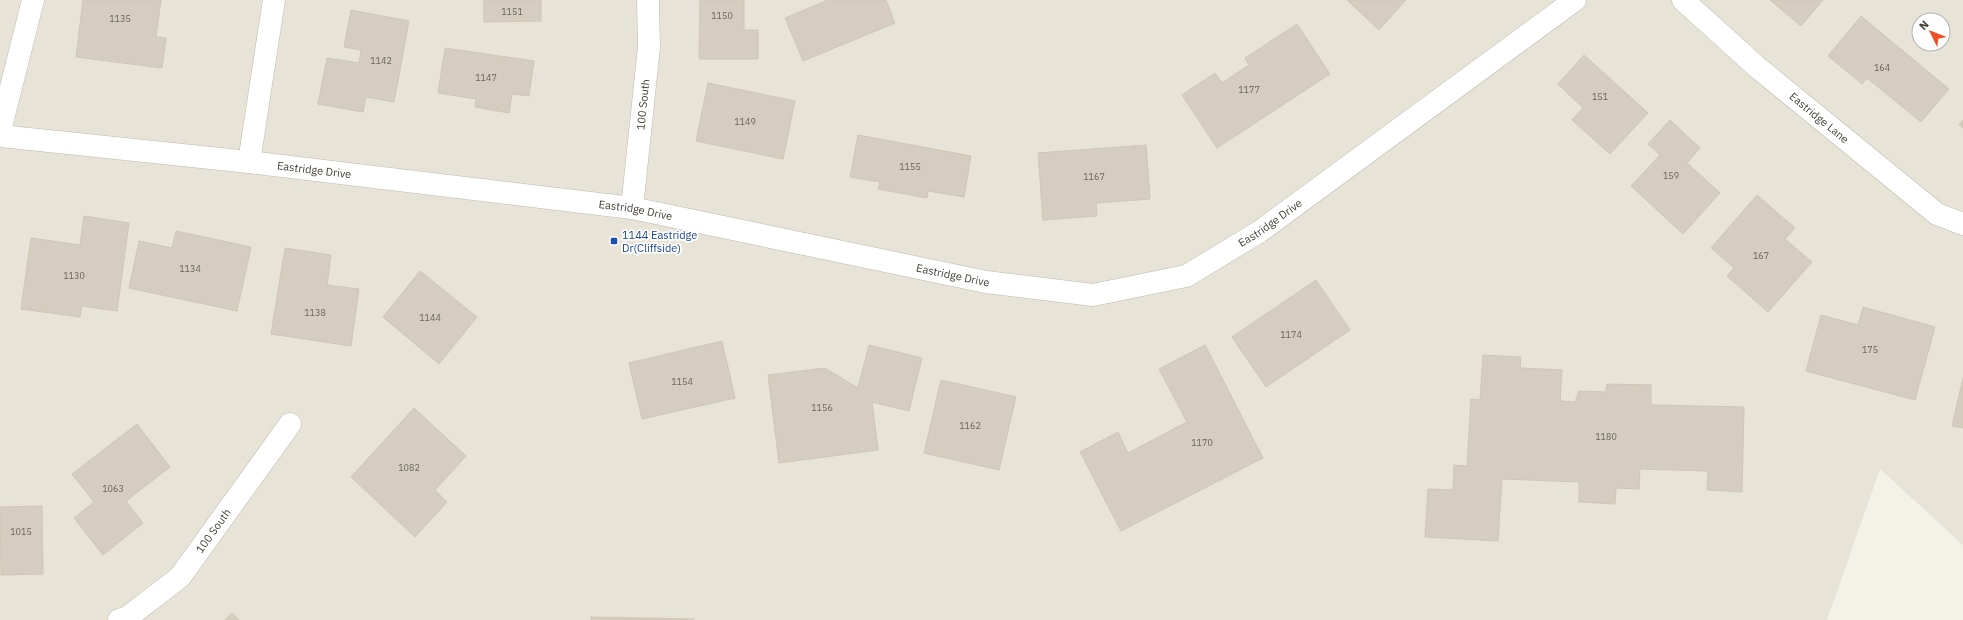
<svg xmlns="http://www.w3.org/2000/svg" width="1963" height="620" font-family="'IBM Plex Sans',sans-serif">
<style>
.residential{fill:#e7e3d7;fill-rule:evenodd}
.building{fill:#d5cdbf;stroke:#cfc6b3}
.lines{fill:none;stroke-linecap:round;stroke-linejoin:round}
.minor-casing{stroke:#bfb9ac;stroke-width:23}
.minor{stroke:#fff;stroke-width:22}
.transit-dot{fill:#1a4fb4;stroke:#fff;stroke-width:1.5}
.labels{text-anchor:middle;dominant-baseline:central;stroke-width:3.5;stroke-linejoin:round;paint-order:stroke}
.number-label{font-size:9px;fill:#6a655a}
.street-label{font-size:11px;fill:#474238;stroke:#fff}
.transit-label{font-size:11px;fill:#164399;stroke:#fff;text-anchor:start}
</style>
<rect width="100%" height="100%" fill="#f4f1e9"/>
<!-- residential -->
<path class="residential" d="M0,0H1963V545L1880,469L1827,620H0ZM1919,20H1943V44H1919Z"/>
<!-- building -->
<path class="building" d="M83,0H161L156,37L166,38L162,68L76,57Z
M484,0H541V21L484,22Z
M700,0H744V30H758V59H699Z
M828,0H886L895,23L803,61L785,18Z
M1347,0H1406L1379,30Z
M1770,0H1823L1801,26Z
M351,10L409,21L394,102L366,97L363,112L318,104L327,58L359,63L361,50L344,47Z
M1861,16L1949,89L1921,122L1867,78L1862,84L1828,56Z
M1297,24L1330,74L1217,148L1182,95L1215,73L1222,83L1249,65L1245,58Z
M445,48L534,61L529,96L512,94L509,113L475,107L476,99L438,93Z
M1584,55L1648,113L1610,154L1572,120L1583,108L1558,84Z
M708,83L795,101L783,159L696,141Z
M1670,120L1700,148L1687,163L1720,193L1683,234L1631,186L1660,155L1648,144Z
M1963,120V128L1959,125Z
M858,135L971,156L964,197L928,191L927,198L878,189L880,182L850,177Z
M1146,145L1150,199L1096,203L1097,216L1043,220L1038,153Z
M1757,195L1795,228L1785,239L1812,262L1768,312L1727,276L1734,268L1711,248Z
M84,216L129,223L117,311L82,306L80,317L21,309L31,238L80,245Z
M176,231L251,247L237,311L129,288L139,241L172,248Z
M285,248L331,255L327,285L359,289L351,346L271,334Z
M420,271L477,317L439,364L383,317Z
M1316,280L1350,330L1266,387L1232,337Z
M1863,307L1935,327L1915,400L1806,371L1821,315L1858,325Z
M722,341L735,398L642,419L629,363Z
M869,345L922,358L909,411L872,402L878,450L779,463L768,375L825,368L858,388Z
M1205,345L1263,458L1121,531L1080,452L1118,432L1128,453L1187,422L1159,369Z
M1483,355L1521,357L1520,368L1562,370L1560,401L1575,402L1579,391L1606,392L1607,384L1651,385V405L1744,407L1742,492L1707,490L1708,471L1640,469L1639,489L1616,488L1615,504L1579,502V482L1502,479L1498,541L1425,537L1428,489L1453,490L1454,465L1467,466L1471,399L1480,400Z
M1963,378V428L1952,426Z
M941,380L1016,397L999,470L924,453Z
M414,408L466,456L435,490L447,502L415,537L351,477Z
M137,424L170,467L126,501L143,523L103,555L74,518L94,502L72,474Z
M42,506L43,574L1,575L0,507Z
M232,613L239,620H225Z
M591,617L694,619L591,620Z"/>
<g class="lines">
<defs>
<g id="minor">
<path id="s1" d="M1683,0L1757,67L1937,214L1963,224"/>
<path d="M0,131L33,0"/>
<path id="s2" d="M0,136L249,162L632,208L986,282L1093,295L1186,276L1259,232L1575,0"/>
<path d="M249,162L274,0"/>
<path id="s3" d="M632,208L649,47L648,0"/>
<path id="s4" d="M119,620L128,617L180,577L290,424"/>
</g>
</defs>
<!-- minor casing -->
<use href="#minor" class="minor-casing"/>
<!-- minor -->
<use href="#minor" class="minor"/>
</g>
<!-- markers -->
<rect class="transit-dot" x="610" y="237" width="8" height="8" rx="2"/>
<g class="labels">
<!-- number labels -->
<g class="number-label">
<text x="512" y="11">1151</text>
<text x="722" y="15">1150</text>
<text x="120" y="18">1135</text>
<text x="381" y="60">1142</text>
<text x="1882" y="67">164</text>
<text x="486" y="77">1147</text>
<text x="1249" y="89">1177</text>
<text x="1600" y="96">151</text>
<text x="745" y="121">1149</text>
<text x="910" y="166">1155</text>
<text x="1671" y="175">159</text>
<text x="1094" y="176">1167</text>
<text x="1761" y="255">167</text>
<text x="190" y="268">1134</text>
<text x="74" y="275">1130</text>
<text x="315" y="312">1138</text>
<text x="430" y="317">1144</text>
<text x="1291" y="334">1174</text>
<text x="1870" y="349">175</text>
<text x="682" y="381">1154</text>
<text x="822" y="407">1156</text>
<text x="970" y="425">1162</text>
<text x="1606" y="436">1180</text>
<text x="1202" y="442">1170</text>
<text x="409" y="467">1082</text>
<text x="113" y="488">1063</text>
<text x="21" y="531">1015</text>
</g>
<!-- street labels -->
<g class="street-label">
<text stroke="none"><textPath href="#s3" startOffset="104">100 South</textPath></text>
<text stroke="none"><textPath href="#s1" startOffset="180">Eastridge Lane</textPath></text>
<text stroke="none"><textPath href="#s2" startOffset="316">Eastridge Drive</textPath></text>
<text stroke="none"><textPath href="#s2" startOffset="640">Eastridge Drive</textPath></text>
<text stroke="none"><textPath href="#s2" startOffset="1300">Eastridge Drive</textPath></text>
<text stroke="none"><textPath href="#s2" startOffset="964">Eastridge Drive</textPath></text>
<text stroke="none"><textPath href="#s4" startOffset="132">100 South</textPath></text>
</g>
<!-- transit labels -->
<g class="transit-label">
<text x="622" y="235">1144 Eastridge<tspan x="622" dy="13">Dr(Cliffside)</tspan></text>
</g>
</g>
<!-- north arrow -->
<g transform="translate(1931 32) rotate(313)"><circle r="19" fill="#ffffff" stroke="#b5b3af"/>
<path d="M0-3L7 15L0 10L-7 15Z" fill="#ee5026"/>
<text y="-6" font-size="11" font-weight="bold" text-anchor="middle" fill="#474238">N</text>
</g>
</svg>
